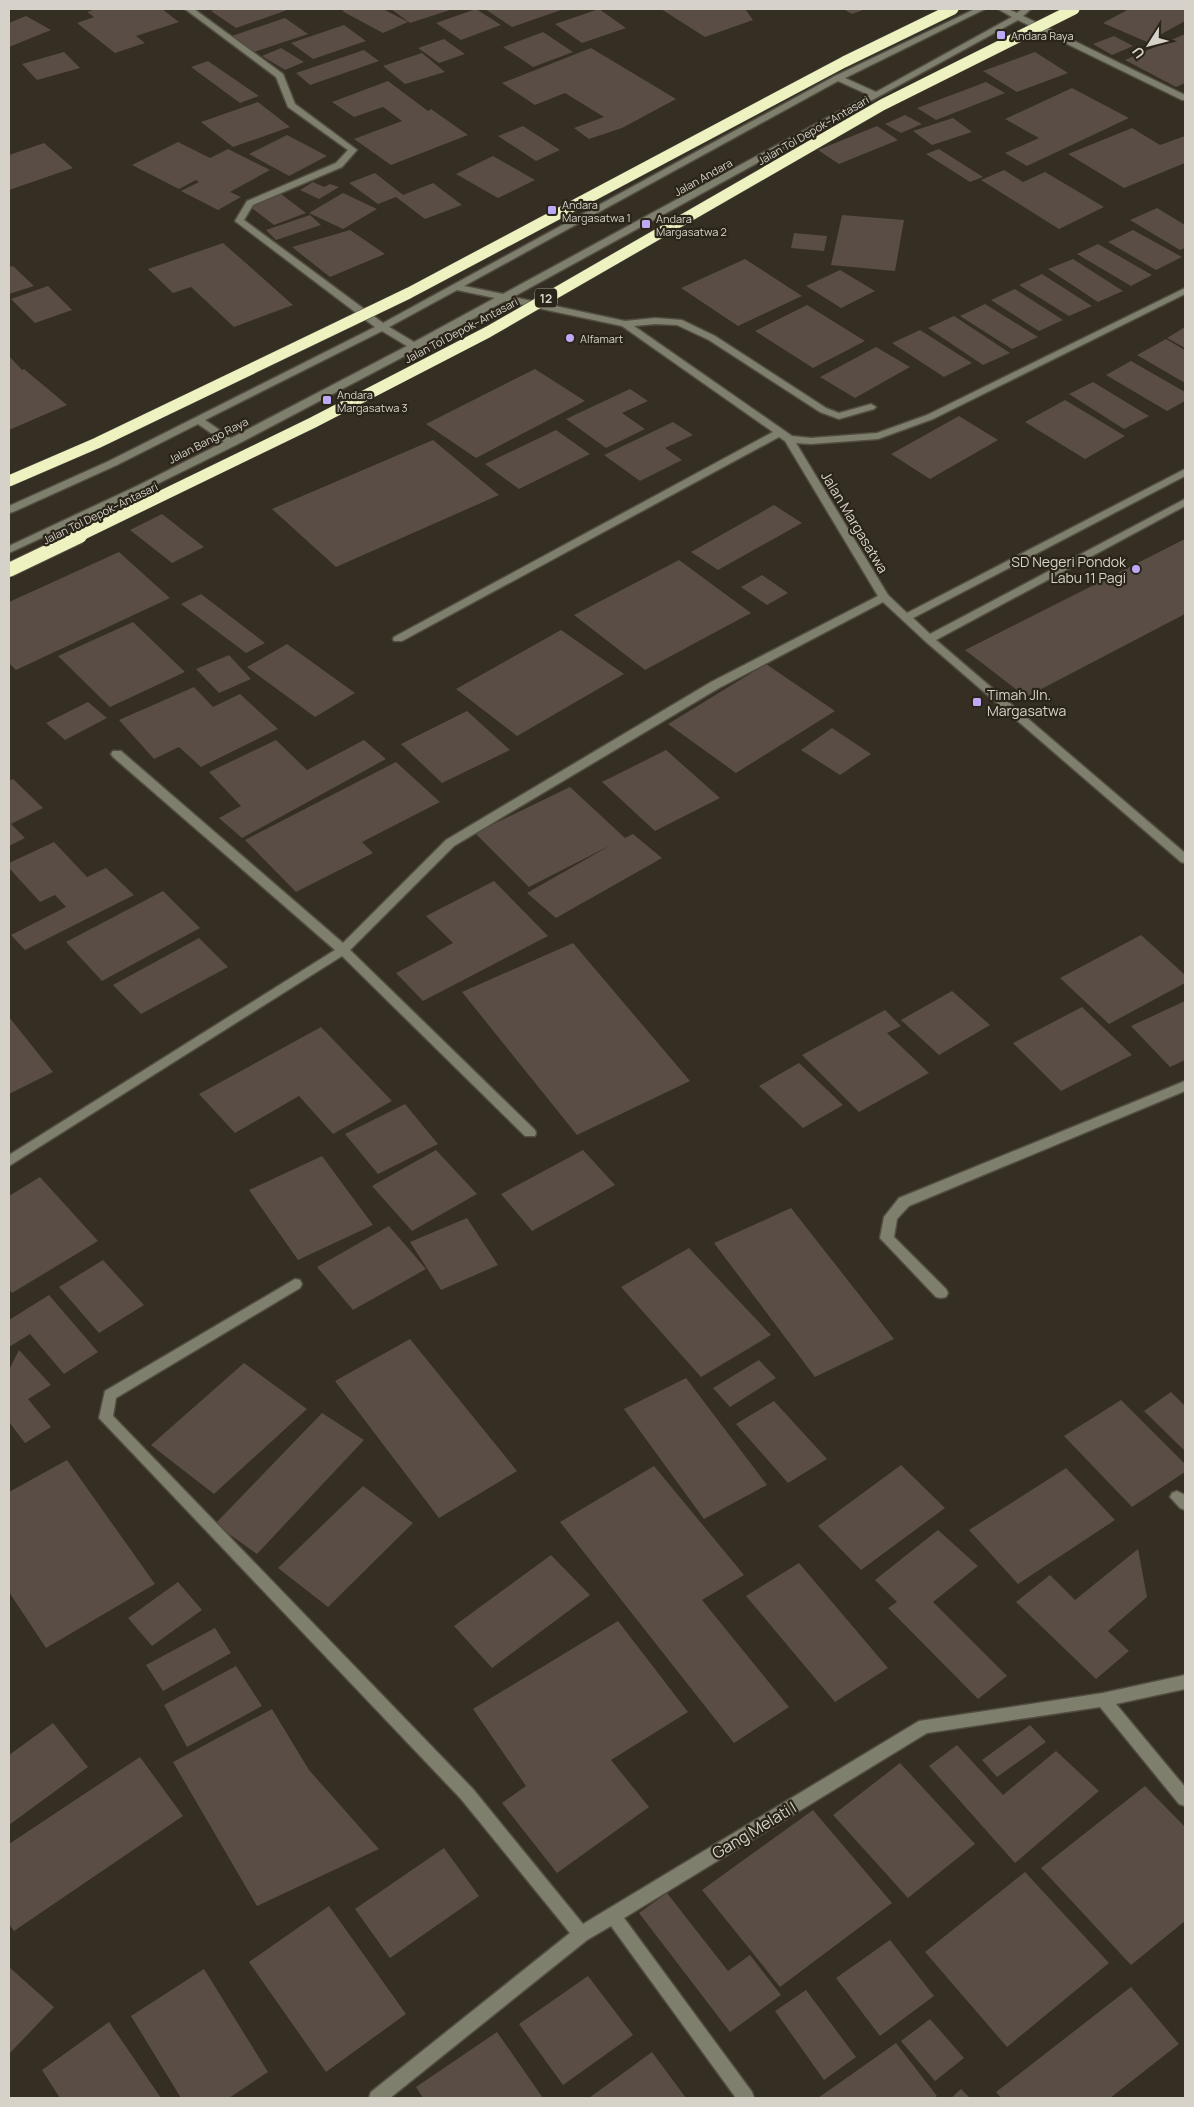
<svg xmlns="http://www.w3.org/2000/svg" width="1194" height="2107" font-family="Manrope,sans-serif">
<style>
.building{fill:#5a4d45}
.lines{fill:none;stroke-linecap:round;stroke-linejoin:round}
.minor-casing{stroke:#524c41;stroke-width:3}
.minor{fill:#7e806d;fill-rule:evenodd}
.highway-bridge-far1-casing{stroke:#524c41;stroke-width:12;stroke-linecap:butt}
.highway-bridge-casing{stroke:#524c41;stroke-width:16;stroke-linecap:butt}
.highway-bridge-far1{stroke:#eef2c1;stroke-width:11}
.highway-bridge{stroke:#eef2c1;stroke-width:14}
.poi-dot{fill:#bda9f5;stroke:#2b2519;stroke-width:2}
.labels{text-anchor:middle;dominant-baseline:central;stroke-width:4.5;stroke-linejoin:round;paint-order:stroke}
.far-poi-label{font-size:11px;fill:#d6d2ca;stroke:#2b2519;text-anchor:start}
.far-street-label{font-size:11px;fill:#d6d2ca;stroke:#2b2519}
.shield{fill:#2b2519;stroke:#a39e95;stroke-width:1}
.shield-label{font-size:12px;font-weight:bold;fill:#d6d2ca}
.street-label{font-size:14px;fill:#d6d2ca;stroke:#2b2519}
.poi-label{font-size:14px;fill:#d6d2ca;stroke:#2b2519;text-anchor:end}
.near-street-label{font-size:16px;fill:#d6d2ca;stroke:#2b2519}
</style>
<rect width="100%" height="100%" fill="#352e23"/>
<!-- building -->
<path class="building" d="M96,9H162L179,22L136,36L145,43L115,53L77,23L94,17L87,12Z
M217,9H290L236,28L211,11Z
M347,9H383L408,22L383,33L342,11Z
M391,9H453L410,23Z
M476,9L501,25L461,40L436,23Z
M485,9H564L512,27Z
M599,9L626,28L582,43L555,24Z
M661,9H745L753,20L705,37Z
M843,9H866L852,14Z
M1129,9H1183L1185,10V21L1147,42L1103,23Z
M26,16L51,30L9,47V23Z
M285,18L308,34L254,52L232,36Z
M344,25L366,41L313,59L291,43Z
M543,32L573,52L533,67L503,47Z
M1185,34V83L1176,87L1125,60Z
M1114,36L1133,46L1112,55L1093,44Z
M444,39L465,54L439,63L418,48Z
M281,48L304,62L285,70L262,56Z
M591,48L676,99L622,128L589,139L574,128L604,117L565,93L535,105L502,83Z
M364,50L379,61L310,85L296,73Z
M64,52L80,68L37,80L22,64Z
M1035,52L1068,73L1017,92L983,71Z
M422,53L445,72L405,84L383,66Z
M208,61L259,96L240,103L191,67Z
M388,81L428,111L431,109L468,135L391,165L354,139L402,121L383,107L354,117L332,102Z
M986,82L1005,93L936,120L917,108Z
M1072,88L1129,118L1027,166L1005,153L1039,138L1005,119Z
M258,102L290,127L233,147L201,122Z
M905,115L922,124L901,133L885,124Z
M953,118L972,132L932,145L913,131Z
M523,126L560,150L536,161L498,136Z
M877,126L898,140L839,164L818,150Z
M1132,128L1160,145L1185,136V163L1124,188L1068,154Z
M287,135L327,156L289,176L249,154Z
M178,142L210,158L228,149L270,170L230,192L241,197L218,210L181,191L199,182L196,180L179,189L132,165Z
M44,143L73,168L9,190V155Z
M939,149L983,177L970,182L926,154Z
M493,156L535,180L498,198L456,174Z
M1004,170L1023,182L1045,172L1104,207L1059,229L981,180Z
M375,173L403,195L433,183L462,205L425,219L396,197L378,204L349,183Z
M313,182L324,187L330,184L339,187L319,199L300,190Z
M343,193L377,209L343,229L309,213Z
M281,194L306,213L274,225L249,206Z
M1157,208L1185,225V248L1180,250L1130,220Z
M310,215L321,225L276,240L266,230Z
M842,215L904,220L895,271L831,265Z
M350,230L385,254L330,277L292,247Z
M1133,230L1182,257L1156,270L1108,242Z
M794,233L827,236L824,251L791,248Z
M223,243L247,264L293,305L234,327L191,287L173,293L148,269Z
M1098,244L1152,275L1131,286L1077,254Z
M745,259L802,296L738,326L681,288Z
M1073,259L1123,291L1098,302L1048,269Z
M13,266L34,286L9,294V267Z
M840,270L875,291L841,308L806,286Z
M1042,274L1092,306L1069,316L1019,285Z
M48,286L72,310L35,323L11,299Z
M1015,289L1063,320L1039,331L991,300Z
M985,304L1038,337L1012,349L960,316Z
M807,305L865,341L813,368L755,331Z
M954,316L1010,353L983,365L928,328Z
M1185,327V348L1167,338Z
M920,330L972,363L944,377L892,343Z
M1166,339L1185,350V383L1137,355Z
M876,347L910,367L855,398L820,377Z
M9,356L22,370L24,369L67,405L9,430Z
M1131,361L1185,392V401L1167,411L1106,375Z
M535,369L585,401L476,458L426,424Z
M1093,382L1149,416L1124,429L1069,394Z
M630,389L648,401L622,413L645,429L606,448L566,419Z
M1065,400L1125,436L1085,459L1025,422Z
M959,416L998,440L930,479L891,454Z
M673,422L693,435L665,448L682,460L640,481L604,455Z
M556,430L590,454L519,489L485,464Z
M433,440L499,495L336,567L272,509Z
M774,505L802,523L718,570L691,552Z
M162,514L204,547L172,563L130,530Z
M1185,539V614L1026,697L965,650Z
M119,552L170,598L16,670L9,663V602Z
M679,560L751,613L645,670L574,615Z
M762,575L788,593L767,605L741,587Z
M201,594L265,643L246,653L181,604Z
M133,622L185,672L110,707L58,656Z
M561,630L624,674L517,736L456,689Z
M287,644L355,693L315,717L247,667Z
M229,655L251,679L219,693L196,669Z
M766,664L835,711L736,773L668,724Z
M194,687L213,707L240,694L278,729L201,767L179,747L154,759L119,720Z
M88,702L107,718L65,740L46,723Z
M467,711L510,750L442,783L401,744Z
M832,728L871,754L840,775L801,750Z
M276,740L307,770L364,740L386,759L242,838L219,818L241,806L209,772Z
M666,750L720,798L655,831L602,782Z
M396,762L440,802L362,842L373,853L296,892L245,840Z
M13,779L43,808L11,824L25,838L9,846V781Z
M570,787L625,838L633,834L662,858L556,918L527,893L611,845L529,887L475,833Z
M54,842L87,877L106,868L134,895L25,950L11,935L66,907L55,895L40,902L9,868V863Z
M494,881L548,936L423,1001L396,973L453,943L426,916Z
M163,891L200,928L102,981L66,942Z
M1141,935L1185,975V983L1109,1024L1060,978Z
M199,938L228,967L141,1014L113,985Z
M573,943L690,1081L577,1135L462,992Z
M952,991L990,1025L939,1055L901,1020Z
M1185,1001V1060L1170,1067L1131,1026Z
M1082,1007L1132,1055L1061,1091L1013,1043Z
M885,1010L901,1026L887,1033L929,1073L859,1112L802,1055Z
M9,1017L53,1072L9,1094Z
M321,1027L392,1101L333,1134L299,1096L235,1133L199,1094Z
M799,1063L843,1105L803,1128L759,1086Z
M405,1104L438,1144L378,1174L345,1134Z
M436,1150L477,1194L412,1231L372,1186Z
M583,1150L615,1185L532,1231L501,1194Z
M322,1156L373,1225L298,1260L249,1190Z
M40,1177L98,1241L12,1293L9,1289V1196Z
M791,1208L894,1339L815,1377L714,1243Z
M467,1218L498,1265L441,1290L410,1242Z
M389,1226L426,1269L353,1310L317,1267Z
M689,1248L771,1335L701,1377L621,1287Z
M103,1260L144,1305L99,1333L59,1287Z
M49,1295L98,1352L64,1374L30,1334L9,1347V1320Z
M410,1339L517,1471L439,1518L335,1381Z
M19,1350L51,1385L28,1399L51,1427L25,1443L9,1422V1370Z
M759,1360L776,1378L730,1407L713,1388Z
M244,1363L307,1409L214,1494L151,1445Z
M686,1378L767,1485L704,1519L624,1409Z
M1171,1392L1185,1406V1451L1144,1411Z
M1121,1400L1185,1464V1472L1132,1507L1064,1436Z
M774,1401L827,1459L788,1483L736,1424Z
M322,1413L364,1440L257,1554L215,1524Z
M67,1460L155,1584L46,1648L9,1592V1492Z
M901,1465L945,1508L861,1570L818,1526Z
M654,1466L744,1575L702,1600L789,1707L734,1743L560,1522Z
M1066,1468L1115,1520L1018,1584L969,1530Z
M363,1486L413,1523L328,1607L278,1568Z
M938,1530L978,1566L933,1602L1007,1676L978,1699L888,1608L897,1602L875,1580Z
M1138,1549L1147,1597L1108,1631L1129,1651L1096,1679L1016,1602L1050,1575L1075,1600Z
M551,1555L590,1595L492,1668L454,1626Z
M799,1563L888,1668L835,1702L746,1596Z
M178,1582L202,1610L152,1646L128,1618Z
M618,1621L688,1712L611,1760L649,1807L557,1873L502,1803L526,1786L473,1709Z
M215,1628L231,1653L163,1691L146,1665Z
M236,1666L262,1706L187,1747L164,1705Z
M272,1709L309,1770L379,1849L257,1906L173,1762Z
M53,1723L88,1767L9,1825V1755Z
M1030,1725L1046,1742L997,1777L982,1760Z
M957,1745L1003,1795L1056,1751L1099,1791L1015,1863L929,1766Z
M140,1757L183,1816L14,1931L9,1924V1844Z
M900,1763L975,1844L908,1898L833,1815Z
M1145,1786L1185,1827V1921L1131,1965L1041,1868Z
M813,1810L892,1903L780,1987L702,1890Z
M444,1848L479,1896L390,1958L355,1909Z
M1025,1872L1109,1963L1007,2047L925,1952Z
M667,1893L728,1971L750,1955L781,1995L730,2032L639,1913Z
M329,1906L406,2014L326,2072L249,1962Z
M890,1940L934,1996L880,2036L836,1978Z
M9,1967L54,2007L9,2054Z
M204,1969L268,2072L229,2098H181L131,2016Z
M588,1976L633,2035L563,2085L519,2024Z
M1131,1987L1179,2044L1110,2098H1001L996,2092Z
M806,1990L856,2057L824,2080L775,2011Z
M930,2019L964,2058L935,2081L901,2041Z
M109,2022L161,2098H60L42,2070Z
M497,2032L543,2098H423L416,2087Z
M896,2043L937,2096L934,2098H818Z
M652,2052L686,2098H589Z
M961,2089L970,2098H951Z"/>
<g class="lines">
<defs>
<path id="minor" d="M185,9H194L283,74L295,104L357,150L342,167L253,205L244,220L383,323L835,76L975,9H985L845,78L876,92L1012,17L998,9H1008L1017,13L1022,9H1031L1023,16L1185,95V100H1182L1018,20L513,297L625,321L655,318L682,320L715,336L826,408L839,413L871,404L876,407L874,409L839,419L820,412L709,340L677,325L655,324L634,326L792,436L811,438L877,433L927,415L1185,288V294L933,419L878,439L811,444L796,443L888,595L907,613L1185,469V476L913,618L930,634L1185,499V506L936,640L1185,853V863L1181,862L925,641L883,602L719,688L454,846L350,950L535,1130L536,1133L535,1136H525L342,956L9,1166V1155L335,950L113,757L111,754L113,751H121L343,943L446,840L711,682L878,596L785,441L779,437L402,641H394L393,639L394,637L773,432L622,326L505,301L418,349L236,445L147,489L9,553V546L139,485L224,442L198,424L117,465L13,512L9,513V506L109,461L375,327L235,221L247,201L336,163L348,150L288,107L276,77ZM838,81L869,95L503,294L464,286ZM457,290L495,298L414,342L389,327ZM382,331L407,346L231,438L205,420Z
M1185,1081V1091L909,1206L897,1219L894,1237L946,1289L948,1293L946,1297L941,1298L936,1297L880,1238L884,1217L899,1198Z
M295,1279L300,1280L302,1284L300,1288L116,1398L113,1416L473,1789L583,1924L919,1721L1103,1693L1185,1675V1689L1116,1704L1185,1787V1806L1179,1804L1100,1707L927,1733L624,1918L752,2092L754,2098H736L611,1926L587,1940L390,2098H369L371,2092L570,1933L461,1799L99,1418L105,1391Z
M1177,1491L1185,1495V1510L1180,1508L1170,1497L1172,1493Z"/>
</defs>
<!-- minor casing -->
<use href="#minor" class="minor-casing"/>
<!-- minor -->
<use href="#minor" class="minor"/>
<defs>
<path id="highway-bridge-far1" d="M9,481L97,443L409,293L844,62L953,9
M77,537L312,423L488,332L882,105L1074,9"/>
<path id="highway-bridge" d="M9,570L80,536"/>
</defs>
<!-- highway-bridge-far1 casing -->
<use href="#highway-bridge-far1" class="highway-bridge-far1-casing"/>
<!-- highway-bridge casing -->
<use href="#highway-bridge" class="highway-bridge-casing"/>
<!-- highway-bridge-far1 -->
<use href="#highway-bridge-far1" class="highway-bridge-far1"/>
<!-- highway-bridge -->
<use href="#highway-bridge" class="highway-bridge"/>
</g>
<!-- markers -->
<g class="poi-dot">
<rect x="996" y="30" width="10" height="10" rx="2.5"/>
<rect x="547" y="205" width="10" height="10" rx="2.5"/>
<rect x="641" y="219" width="10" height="10" rx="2.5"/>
<circle cx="570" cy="338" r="5"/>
<rect x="322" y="395" width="10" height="10" rx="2.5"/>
<circle cx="1136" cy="569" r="5"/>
<rect x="972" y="697" width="10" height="10" rx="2.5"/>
</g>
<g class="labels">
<!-- far-poi labels -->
<g class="far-poi-label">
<text x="1011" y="35">Andara Raya</text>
<text x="562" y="204">Andara<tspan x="562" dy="13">Margasatwa 1</tspan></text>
<text x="656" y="218">Andara<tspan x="656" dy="13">Margasatwa 2</tspan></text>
<text x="580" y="338">Alfamart</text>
<text x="337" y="394">Andara<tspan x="337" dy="13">Margasatwa 3</tspan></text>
</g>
<!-- far-street labels -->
<g class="far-street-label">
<text transform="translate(813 130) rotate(-30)">Jalan Tol Depok–Antasari</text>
<text transform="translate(703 177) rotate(-29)">Jalan Andara</text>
<text transform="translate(461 330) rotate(-28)">Jalan Tol Depok–Antasari</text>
<text transform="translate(208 440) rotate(-27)">Jalan Bango Raya</text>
<text transform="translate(100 513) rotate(-26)">Jalan Tol Depok–Antasari</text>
</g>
<!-- shield labels -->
<rect class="shield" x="535" y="288.5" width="22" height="19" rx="4"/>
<g class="shield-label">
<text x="546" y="298">12</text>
</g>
<!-- street labels -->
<g class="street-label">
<text transform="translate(855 522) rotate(59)">Jalan Margasatwa</text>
</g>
<!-- poi labels -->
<g class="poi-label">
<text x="1126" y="561">SD Negeri Pondok<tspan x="1126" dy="16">Labu 11 Pagi</tspan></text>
<text x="987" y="694" text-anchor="start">Timah Jln.<tspan x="987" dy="16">Margasatwa</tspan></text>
</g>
<!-- near-street labels -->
<g class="near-street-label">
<text transform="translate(754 1830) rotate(-31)">Gang Melati I</text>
</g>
</g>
<!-- border -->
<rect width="1194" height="2107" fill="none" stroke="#d6d2ca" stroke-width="20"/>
<!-- north arrow -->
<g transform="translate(1149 45) rotate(234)" stroke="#2b2519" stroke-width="4" paint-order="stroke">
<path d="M0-4L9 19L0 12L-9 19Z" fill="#d6d2ca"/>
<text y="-8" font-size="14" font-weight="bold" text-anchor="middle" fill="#d6d2ca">U</text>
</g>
</svg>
